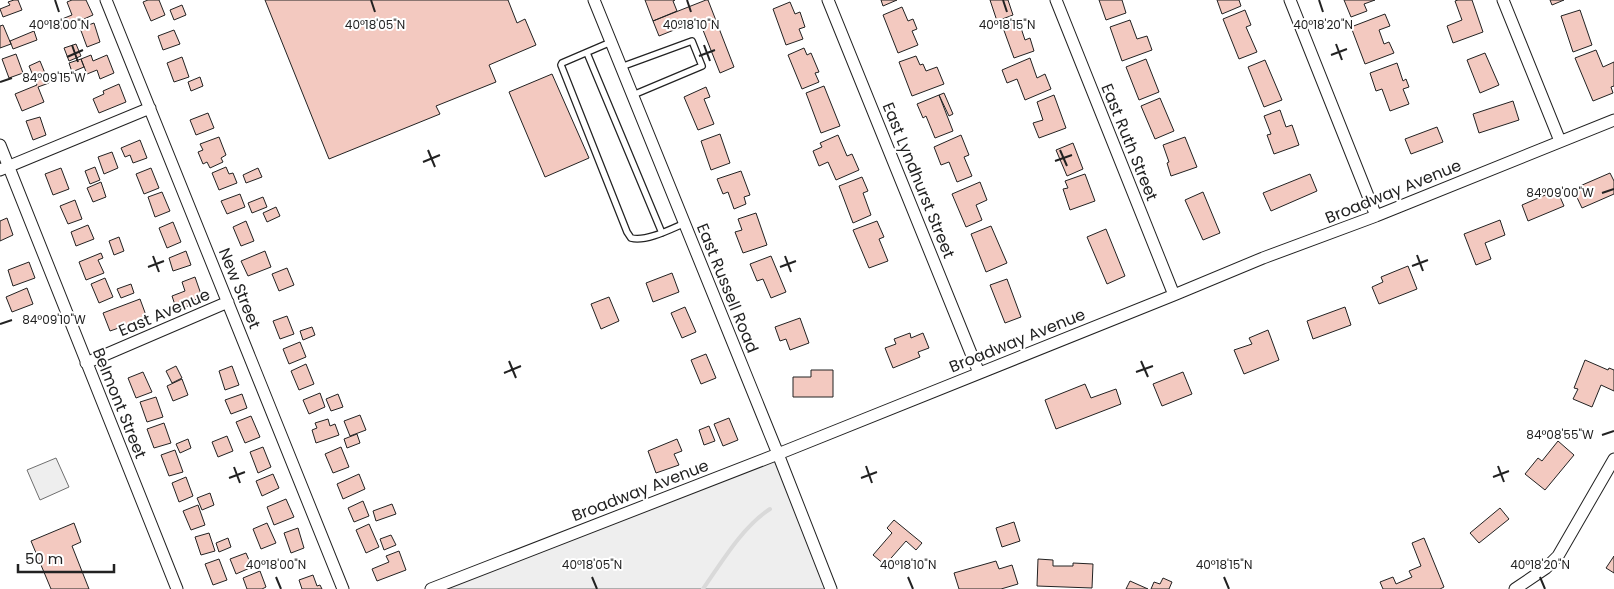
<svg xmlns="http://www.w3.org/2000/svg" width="1614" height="589" font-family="Poppins,sans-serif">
<rect width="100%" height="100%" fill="#fff"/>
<path fill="#eee" stroke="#6f6f6f" d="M778,454L831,589H431Z
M56,458L69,487L40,500L27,470Z"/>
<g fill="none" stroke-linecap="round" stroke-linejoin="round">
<path stroke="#d9d9d9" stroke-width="4" d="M703,589C721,563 743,526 770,509"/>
</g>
<path fill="#f3c9c0" stroke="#222" d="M14,0H18L22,10L3,17L0,9L10,5L8,2Z
M72,0H86L93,15L61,29L57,21L72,15L67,2Z
M148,0H159L165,15L151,21L143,2Z
M265,0H508L517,23L525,19L536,45L489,65L496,82L436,106L440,114L329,159Z
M645,0H675L673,1L677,11L653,21Z
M706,0H708L734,67L720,73L699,20L659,36L653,21Z
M881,0H897L883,6Z
M990,0H1008L1013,15L997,21Z
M1099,0H1122L1126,13L1106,20Z
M1217,0H1239L1241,6L1222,14Z
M1344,0H1375L1364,4L1367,11L1351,17Z
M1458,0H1472L1483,32L1453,43L1447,26L1462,20L1455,1Z
M1550,0H1564L1552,5Z
M790,2L795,14L800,12L805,27L799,29L803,39L786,45L773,9Z
M182,5L186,15L174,20L170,10Z
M902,7L908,21L913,19L917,29L912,31L918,45L898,53L883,15Z
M1245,10L1251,25L1246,27L1257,52L1239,59L1223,19Z
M1580,10L1592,45L1573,52L1561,16Z
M1385,14L1390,26L1379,30L1384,44L1389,42L1394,53L1365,64L1351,27Z
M1018,19L1025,40L1030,38L1034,51L1014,58L1002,25Z
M1130,20L1137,39L1147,36L1152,50L1122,61L1110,27Z
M94,23L100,42L87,47L80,28Z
M3,25L11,44L0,48V26Z
M174,30L180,44L163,50L158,36Z
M34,31L37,40L13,49L10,41Z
M76,44L81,56L69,61L64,48Z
M804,48L807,55L811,53L819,72L815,73L819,82L802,89L788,55Z
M1596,50L1603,67L1614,62V86L1611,87L1613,93L1593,101L1575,58Z
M1485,53L1499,85L1480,93L1467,60Z
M16,54L23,73L9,78L2,59Z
M91,55L93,61L107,55L114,73L100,79L97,70L87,74L81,59Z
M916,56L920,65L923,64L926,71L937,67L944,84L912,96L899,62Z
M182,57L189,77L174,82L167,63Z
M1030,58L1037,78L1045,74L1051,89L1025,100L1017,79L1007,83L1002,70Z
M81,59L84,67L72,72L69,63Z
M1146,59L1159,92L1139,100L1126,67Z
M1265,60L1282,100L1264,107L1248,67Z
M40,61L49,83L38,87L44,102L22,111L15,94L37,85L29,66Z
M1397,63L1403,81L1406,79L1409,87L1403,89L1409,104L1390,111L1382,89L1376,91L1370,73Z
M552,74L589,158L545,177L509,92Z
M200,77L203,86L191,91L188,82Z
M119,84L126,102L99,113L93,99L104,94L103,91Z
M824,86L840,126L821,133L806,93Z
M706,87L710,97L704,99L714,124L698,130L684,97Z
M944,93L953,114L949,116L939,95Z
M939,95L953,131L935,138L926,116L923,118L917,104Z
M1054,95L1066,128L1039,138L1033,123L1043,120L1037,102Z
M1160,98L1174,131L1155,139L1141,106Z
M1513,101L1519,120L1479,133L1473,114Z
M1280,110L1286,127L1292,125L1299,145L1274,154L1267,135L1271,134L1264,116Z
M208,113L214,128L196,135L190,120Z
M40,117L46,135L33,140L26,121Z
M1437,127L1443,142L1411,154L1405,139Z
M720,134L730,163L711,170L701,141Z
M838,135L847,156L852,154L859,170L836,180L828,162L819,166L813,151L822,147L820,143Z
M961,135L969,155L964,157L972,176L957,182L949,162L941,165L934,147Z
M219,137L226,155L221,158L223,162L210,168L207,162L203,164L198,152L203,150L200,144Z
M1185,137L1197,167L1171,176L1167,163L1169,162L1163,145Z
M140,140L147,158L133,163L130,155L125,157L121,148Z
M1073,143L1083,169L1067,176L1056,150Z
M112,152L118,168L104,174L98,157Z
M95,167L100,180L90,184L85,171Z
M226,167L229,174L233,173L237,183L219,190L212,173Z
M61,168L69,189L53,195L45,174Z
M151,168L159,188L144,194L136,174Z
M258,168L262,177L246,183L243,175Z
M741,171L750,195L744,197L746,204L734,209L728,192L723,194L717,179Z
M1610,173L1614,181V194L1582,208L1573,189Z
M1085,174L1095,201L1070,210L1063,189L1068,188L1065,181Z
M1310,174L1317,191L1271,211L1263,193Z
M862,177L868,191L863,193L871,215L853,223L839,186Z
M101,182L106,197L93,202L87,188Z
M980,182L987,200L976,205L982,220L966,227L952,194Z
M1557,190L1564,206L1528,221L1522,205Z
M162,192L170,211L155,217L148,197Z
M1203,192L1220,233L1203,240L1185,200Z
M240,194L245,207L227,214L221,201Z
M263,197L267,207L252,213L248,203Z
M75,200L82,219L68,224L60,206Z
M276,207L280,216L267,222L263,213Z
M756,213L767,245L743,253L735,232L742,230L738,219Z
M7,218L13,235L0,241V221Z
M1500,220L1505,235L1485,243L1491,259L1476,265L1464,234Z
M246,221L254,241L241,246L233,227Z
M877,221L884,237L879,239L888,261L869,268L853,230Z
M173,222L181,242L167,248L159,228Z
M88,225L94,239L76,246L71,232Z
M991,226L1007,263L986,272L971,234Z
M1106,229L1125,276L1107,284L1087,237Z
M119,237L124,251L114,255L109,241Z
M186,251L191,265L173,271L169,258Z
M265,251L271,267L248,276L241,261Z
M101,253L103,258L98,260L104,273L86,280L79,262Z
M771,256L786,292L771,298L763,279L757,281L750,264Z
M29,262L35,278L13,286L8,270Z
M1408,266L1417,289L1379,304L1372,287L1383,282L1381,277Z
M287,268L294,285L279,291L272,274Z
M672,273L679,292L653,302L646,283Z
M195,277L202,297L187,303L188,306L177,311L172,296L185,291L182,282Z
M105,278L113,297L99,303L91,284Z
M1007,279L1021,317L1005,323L990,285Z
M131,284L134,293L121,298L117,289Z
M27,288L33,304L12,312L6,297Z
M609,297L619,321L601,329L591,304Z
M140,299L147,318L110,331L103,313Z
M685,307L696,332L682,338L671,313Z
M1345,307L1351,325L1313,339L1307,321Z
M287,316L294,334L280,339L273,321Z
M800,318L809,343L790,350L786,339L780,341L775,327Z
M312,327L315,335L303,340L300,331Z
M1268,330L1279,360L1244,374L1234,350L1252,344L1249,338Z
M910,333L911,338L923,333L929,348L918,352L920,357L893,368L885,348L896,344L894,339Z
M300,342L306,357L289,364L283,349Z
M706,354L716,378L701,384L691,360Z
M1585,360L1608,370L1609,368L1614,370V391L1601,385L1592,407L1573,399L1578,389L1574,388Z
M306,364L314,384L299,390L291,371Z
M176,366L182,378L172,383L166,371Z
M232,366L239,385L225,390L219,371Z
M811,370H833V397H793V377H811Z
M143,372L152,392L136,398L128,378Z
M1183,372L1192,394L1162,406L1153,384Z
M182,379L188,395L173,401L167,386Z
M1085,384L1091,398L1116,389L1121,404L1056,429L1045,400Z
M320,393L325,407L309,414L303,400Z
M242,394L247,408L231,414L225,400Z
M338,394L343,407L331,411L326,399Z
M156,397L163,417L147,422L140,402Z
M360,415L366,430L350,436L344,421Z
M251,416L260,437L245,443L236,422Z
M729,418L738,440L723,446L714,424Z
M328,419L330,426L335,424L339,435L316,443L312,430L317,428L315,423Z
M164,423L171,443L154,448L147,429Z
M709,426L715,441L704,445L699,430Z
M357,434L360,443L347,448L344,439Z
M227,436L233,451L218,457L212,442Z
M188,439L191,448L180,453L176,444Z
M677,439L682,451L674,454L679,465L656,473L648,451Z
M1558,441L1574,455L1545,490L1525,474L1538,458L1542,461Z
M263,447L271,467L258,473L250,452Z
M341,447L349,467L333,473L325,454Z
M175,450L183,472L169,476L161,455Z
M273,474L279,488L262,496L256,481Z
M359,474L365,489L343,499L337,484Z
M186,477L193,496L179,502L172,483Z
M210,493L214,505L202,510L197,498Z
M286,499L294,517L274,525L267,507Z
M363,501L369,516L354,522L348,508Z
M392,504L396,514L376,521L373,511Z
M198,505L205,525L191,530L183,511Z
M1500,508L1509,519L1479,543L1470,533Z
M894,520L922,543L916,550L906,541L885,565L873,555L892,533L887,528Z
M1014,522L1020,541L1002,547L996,528Z
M74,523L81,542L72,546L89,589H51L31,541Z
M267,523L276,543L261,549L253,529Z
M369,524L379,547L366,553L356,530Z
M298,528L304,548L291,553L284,533Z
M209,533L215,551L201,555L195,537Z
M391,535L396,545L384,550L380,539Z
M228,538L231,547L219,552L216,543Z
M1424,538L1444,587L1440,589H1383L1380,582L1393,577L1396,584L1412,577L1409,571L1421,566L1412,543Z
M399,551L406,570L377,581L372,569L389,562L386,556Z
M246,553L252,567L236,574L230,559Z
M1614,556V573L1606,568Z
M219,559L227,580L213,585L205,564Z
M1038,559L1053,560V566H1073V563L1093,564L1092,588L1037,586Z
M996,561L999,569L1012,565L1018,584L1001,589H959L954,573Z
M260,571L266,587L262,589H247L243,578Z
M313,575L317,586L320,585L322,589H302L299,580Z
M1163,578L1172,582L1169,589H1151L1154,582L1160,584Z
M1130,581L1148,589H1126Z"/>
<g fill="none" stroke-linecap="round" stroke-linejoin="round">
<defs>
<path id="lane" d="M611,42L562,63L561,65L627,232L631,238C646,242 671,229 685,223
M587,53L662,233
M621,67L692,41L702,66L633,95"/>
<path id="street" d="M106,0L343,589
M594,0L778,454L831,589
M828,0L979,373
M1056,0L1174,295
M1290,0L1376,216
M1503,0L1560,141
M0,145L177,589
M0,170L150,108
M86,363L228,302
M431,589L778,454L1174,295L1263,258L1376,216L1614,120
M1515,589L1546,568L1558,556L1614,459"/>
</defs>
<use href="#lane" stroke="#222" stroke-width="8"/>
<use href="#street" stroke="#222" stroke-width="13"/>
<use href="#lane" stroke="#fff" stroke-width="5.5"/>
<use href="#street" stroke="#fff" stroke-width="11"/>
</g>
<path fill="none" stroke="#222" stroke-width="2" d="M55,0L59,12M371,0L375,12M687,0L691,12M1003,0L1007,12M1319,0L1323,12M1336,44L1342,60M72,45L78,62M704,45L710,61M1331,55L1347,49M699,56L715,50M67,57L83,50M0,82L12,78M428,150L435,167M1060,150L1067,166M1055,161L1072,155M423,162L440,155M1602,193L1614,189M1417,255L1423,271M153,256L159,272M785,256L791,272M1412,266L1428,260M148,267L164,261M780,267L796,261M0,324L12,320M509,361L516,378M1141,361L1148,377M1136,372L1153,366M504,373L521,366M1602,435L1614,431M866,466L872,483M1498,466L1504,482M234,467L240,483M1493,477L1509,471M229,478L245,472M861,478L877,472M276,577L281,589M592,577L597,589M908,577L913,589M1224,577L1229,589M1540,577L1545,589"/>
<g text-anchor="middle" stroke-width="4" stroke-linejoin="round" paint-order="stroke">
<g font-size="16" fill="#222" stroke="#fff">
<text transform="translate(1130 142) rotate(68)" y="6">East Ruth Street</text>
<text transform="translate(919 180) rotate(68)" y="6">East Lyndhurst Street</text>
<text transform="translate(1393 191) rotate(-22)" y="6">Broadway Avenue</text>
<text transform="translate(240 288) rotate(68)" y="6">New Street</text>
<text transform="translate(728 288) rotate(68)" y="6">East Russell Road</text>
<text transform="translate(164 312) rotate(-23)" y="6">East Avenue</text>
<text transform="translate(1017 340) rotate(-22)" y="6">Broadway Avenue</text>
<text transform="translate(120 403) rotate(68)" y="6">Belmont Street</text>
<text transform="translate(640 490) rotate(-21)" y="6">Broadway Avenue</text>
</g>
</g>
<g font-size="12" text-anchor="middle" fill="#222" stroke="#fff" stroke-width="4" stroke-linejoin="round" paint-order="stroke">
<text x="59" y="29">40°18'00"N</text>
<text x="691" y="29">40°18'10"N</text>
<text x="1007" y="29">40°18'15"N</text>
<text x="1323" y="29">40°18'20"N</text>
<text x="375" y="29">40°18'05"N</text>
<text x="54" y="82">84°09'15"W</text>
<text x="1560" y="197">84°09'00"W</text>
<text x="54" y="324">84°09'10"W</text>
<text x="1560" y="439">84°08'55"W</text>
<text x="276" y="569">40°18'00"N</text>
<text x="592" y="569">40°18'05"N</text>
<text x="908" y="569">40°18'10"N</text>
<text x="1224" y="569">40°18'15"N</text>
<text x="1540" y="569">40°18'20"N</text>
</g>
<path d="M18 564v8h96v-8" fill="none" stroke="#222222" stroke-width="2.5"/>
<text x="25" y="564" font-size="15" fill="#222222" stroke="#ffffff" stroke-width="4" paint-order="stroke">50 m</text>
</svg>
